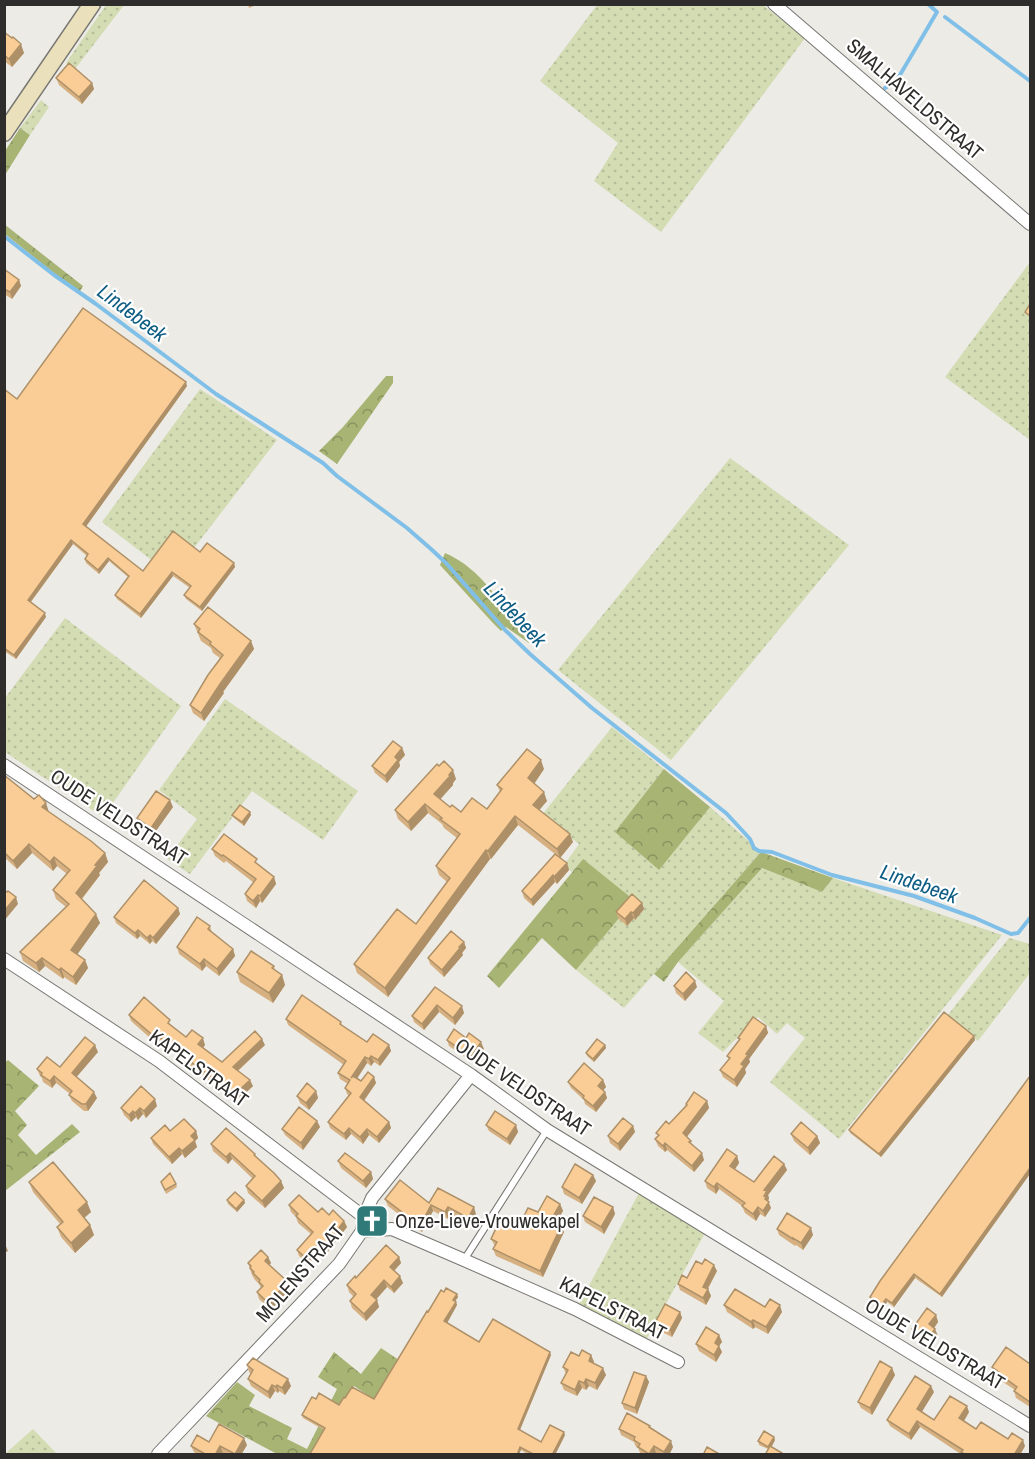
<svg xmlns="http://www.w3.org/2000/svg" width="1035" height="1459" font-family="'Archivo Narrow',sans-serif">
<defs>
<pattern id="grass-dots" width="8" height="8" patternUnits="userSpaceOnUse" patternTransform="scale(1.5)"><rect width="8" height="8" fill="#d3dcb3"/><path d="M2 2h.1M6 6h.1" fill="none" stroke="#b5bd9a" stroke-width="1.8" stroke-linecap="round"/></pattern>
<pattern id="forest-crowns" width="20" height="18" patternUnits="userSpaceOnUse" patternTransform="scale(1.5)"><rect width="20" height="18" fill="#a7b474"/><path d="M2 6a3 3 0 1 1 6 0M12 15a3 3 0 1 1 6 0" fill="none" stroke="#88935f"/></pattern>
</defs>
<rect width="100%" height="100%" fill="#edebe6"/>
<path fill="url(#grass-dots)" d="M106,5H124L75,69L66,63Z
M597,5H763L805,38L661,232L594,181L618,143L540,81Z
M41,100L49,107L30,135L20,128Z
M1030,262V440L945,377Z
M200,389L277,440L194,548L154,562L102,522Z
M730,458L849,545L671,760L558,670Z
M65,618L181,706L103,817L5,752V698Z
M225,699L358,791L323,840L252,791L190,874L167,859L197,819L159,790Z
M612,727L664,769L616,832L658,869L710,807L761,852L624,1008L576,970L633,900L583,860L572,872L564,865L579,844L542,815Z
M762,868L822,892L833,878L1002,935L839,1139L770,1082L805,1038L787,1023L777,1034L758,1017L723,1052L698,1033L724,1001L678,962Z
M1009,938L1030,944V973L978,1041L947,1016Z
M639,1193L705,1233L646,1340L579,1304Z
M33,1429L57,1454H5Z"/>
<path fill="url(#forest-crowns)" d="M20,128L30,135L5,175V151Z
M4,224L83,286L79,293L5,234Z
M386,376H393V383L337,464L319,451L343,427Z
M445,553C486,571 504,610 529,643L506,627L501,631L492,622L440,565Z
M664,769L710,807L659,870L615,832Z
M761,852L833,878L822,892L762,868L678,962L664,982L654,974Z
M583,859L634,900L576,970L542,938L499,988L487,976Z
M8,1060L39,1086L15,1111L27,1125L18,1135L36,1155L72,1124L80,1132L5,1191L4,1063Z
M381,1348L399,1360L375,1400L354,1386L313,1454H277L206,1416L237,1382L255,1395L249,1406L292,1428L287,1439L307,1449L337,1389L318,1377L334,1352L361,1374Z"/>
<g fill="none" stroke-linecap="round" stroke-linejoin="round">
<path stroke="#80c0e8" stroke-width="4" d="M945,17L1030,81
M885,88L897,80L937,12L928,4
M4,236L54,275L96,304L216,394L323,463L337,476L407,528L431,549L446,563L505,630L530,654L592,708L726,813L740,828L750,839L754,848L759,851L772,852L832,875L914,896L975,918L1011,934L1018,933L1030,918"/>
<defs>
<path id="service" d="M464,1260L547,1130"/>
<path id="minor" d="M774,4L1030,224
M4,765L471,1075L547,1130L1030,1426
M4,959L159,1061L364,1217
M362,1231L392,1229L464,1260L575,1309L678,1362
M158,1454L339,1264L362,1231L364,1217L372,1198L471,1075"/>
<path id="secondary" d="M4,133L92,4"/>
</defs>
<use href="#service" stroke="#787672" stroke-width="8"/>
<use href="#minor" stroke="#787672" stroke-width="14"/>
<use href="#secondary" stroke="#787672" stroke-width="19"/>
<use href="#service" stroke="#fff" stroke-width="6"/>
<use href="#minor" stroke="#fff" stroke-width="12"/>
<use href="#secondary" stroke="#eae0bc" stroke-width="16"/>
</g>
<path fill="#d6b080" d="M248,4H258L249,8Z
M4,32L24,53L12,67L4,61Z
M56,78L92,83L94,89L82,104L59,85Z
M4,269L19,280L21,286L12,299L4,294Z
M187,386L86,526L143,571L200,552L234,563L235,567L202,611L186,599L184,595L190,588L173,576L141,618L117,599L115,595L128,577L109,561L99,574L86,563L85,559L87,556L73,544L31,602L46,617L16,659L4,651V389L17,399Z
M194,624L251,641L254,649L223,692L224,693L204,721L193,713L190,705L220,658L213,653L211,648L201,641Z
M402,748L405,755L399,762L400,766L387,783L375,773L372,766Z
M544,769L534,784L547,801L539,810L573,842L560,858L567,863L569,870L557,884L555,882L533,906L524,898L522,891L555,854L518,825L491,859H490L388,997L357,973L354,964L416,924L447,882L439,875L436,866L457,838L444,828L442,824L428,813L411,831L398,819L395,810L456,779L453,783V785L440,799L450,807L461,812L487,809L500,792L497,785Z
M4,775L49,812L105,853L108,862L99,873L100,875L82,899L100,923L77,954L85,960L88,968L76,985L64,977L63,979L45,966L39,972L23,961L20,952L66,907L56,899L53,890L67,874L57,866L53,871L32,853L17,869L4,857Z
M173,807L153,835L139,825L137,818Z
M250,812L251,815L244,826L234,818L232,815Z
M212,849L259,866L274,877L276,884L262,903L260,901L256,908L247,901L245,894L254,883L226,861L224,863L215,856Z
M642,903L644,909L635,920L634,918L627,926L618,918L616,912Z
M178,908L180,914L156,944L152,941L150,944L140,936L137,939L116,923L114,917Z
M210,926L212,933L233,949L235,956L219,976L206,966L202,971L179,954L177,947Z
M464,942L466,948L462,953L463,955L444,977L430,964L428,958Z
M274,966L275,970L282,975L285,985L273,1003L240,982L237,972Z
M674,986L697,987L685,1001L676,993Z
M435,987L464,1013L455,1025L439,1012L424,1030L414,1022L412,1016Z
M129,1015L172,1027L186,1037L205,1045L203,1048L222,1062L265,1045L238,1071L253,1086L237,1101L179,1058L178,1055L160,1042L158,1045L131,1021Z
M286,1019L341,1022L342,1026L367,1042L389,1045L391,1051L380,1066L374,1062L371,1066L367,1063L357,1078L361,1081L374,1077L376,1083L364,1101L389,1122L391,1128L379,1143L369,1135L363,1144L351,1134L346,1140L330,1128L328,1122L349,1096L347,1094L345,1088L348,1084L340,1079L338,1073L344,1065L288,1025Z
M766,1026L768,1033L749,1059L750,1062L745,1069L746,1073L737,1087L723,1077L720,1070L729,1060L727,1056L739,1040L738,1038Z
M974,1036L975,1040L881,1157L850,1133L849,1130Z
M466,1038L484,1049L474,1063L449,1046L447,1040Z
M605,1045L606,1048L594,1062L587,1056L586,1053Z
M98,1052L76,1077L97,1098L88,1111H84L72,1101L69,1095L70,1094L56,1083L52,1088L43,1082L42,1078L40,1076L37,1069L60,1067Z
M1030,1076L942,1297L915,1278L894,1307L887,1302L883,1309L872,1301L870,1297Z
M603,1080L606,1087L603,1090L605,1092L607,1098L596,1112L585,1104L584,1100L571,1088L568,1082Z
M316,1091L318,1098L309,1110L300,1103L297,1096Z
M707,1101L709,1108L687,1137L704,1160L694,1172L667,1150L665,1152L658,1146L655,1139L658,1136L656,1133L669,1124L686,1105V1104Z
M157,1106L146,1118L143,1114L138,1120L136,1117L131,1122L124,1115L121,1108Z
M317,1121L320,1127L303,1150L285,1135L282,1129Z
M486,1125H516L518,1132L510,1145L489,1131Z
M633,1126L635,1132L620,1151L610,1143L608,1136Z
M170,1131H196L198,1138L195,1141L197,1147L185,1158L182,1154L172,1164L153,1144L151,1138Z
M791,1134L817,1136L820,1143L810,1155L794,1141Z
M211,1144L255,1154L256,1157L281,1181L284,1188L265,1208L248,1193L246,1186L253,1179L232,1159L228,1164L213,1151Z
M737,1156L739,1163L735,1169L754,1182L784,1164L787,1170L768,1195L769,1198L768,1201L771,1208L765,1217L760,1214L756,1221L745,1213L742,1206L719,1189L716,1194L707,1188L705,1181Z
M338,1161L371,1172L373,1179L366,1188L341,1168Z
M593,1175L596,1181L582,1204L564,1194L562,1187Z
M29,1182L91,1212L84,1217L90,1225L94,1235L75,1253L61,1237L57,1227L60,1224L33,1192Z
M161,1182L176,1184L177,1187L166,1194Z
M385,1199L429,1203L476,1214L470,1224L450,1214L448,1219L433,1211L422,1232L407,1224L405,1219L388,1206Z
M227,1200H244L245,1203L237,1212L228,1204Z
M560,1204L563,1211L556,1223L564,1232L543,1277L496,1256L493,1249L495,1246L491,1239L519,1226L538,1212Z
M289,1205L329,1215L344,1221L347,1227L326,1254L321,1250L308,1264L299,1256L297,1250L311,1234L298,1223L296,1217L291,1212Z
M613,1207L615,1214L604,1234L585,1222L583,1216Z
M777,1229L813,1235L803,1250L796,1245L795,1246L779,1235Z
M268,1257L271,1263L269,1265L290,1289L271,1310L259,1299L257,1292L261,1288L259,1284L255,1280L252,1275L248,1263Z
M399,1257L401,1263L394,1271L403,1283L394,1293L387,1287L376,1299L379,1307L366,1321L352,1308L350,1301L354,1297L349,1292L347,1285L356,1278Z
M717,1271L708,1289L711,1296L706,1305L680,1290L678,1284L687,1278Z
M444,1292L457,1294L458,1297L455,1301L457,1305L447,1323L479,1342L551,1355L520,1430L541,1442L565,1435L555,1455H529L521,1450L324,1430L303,1418L302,1415L316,1399L339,1405L345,1398L374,1399L428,1312Z
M724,1305L765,1307L782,1312L768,1334L755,1327L753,1329L727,1312Z
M680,1312L682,1318L672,1337L658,1330L655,1323Z
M936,1315L938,1322L934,1328L938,1336L929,1347L914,1336L912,1329Z
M719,1335L722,1342L719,1346L722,1352L716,1362L699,1351L696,1344Z
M591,1355L594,1362L593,1363L606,1375L597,1390L589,1386L586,1390L582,1388L577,1396L564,1390L561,1383L566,1374L563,1367L579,1356Z
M1030,1364V1407L1016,1398L1014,1391L1015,1390L1000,1380L999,1376L994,1373L992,1367Z
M247,1365L291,1386L285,1395L279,1391L278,1393L275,1391L270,1399L251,1386L248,1379L251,1374L249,1372Z
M892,1368L895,1375L872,1415L861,1408L858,1402Z
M646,1376L649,1382L637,1414L624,1409L622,1403Z
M934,1392L922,1411L934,1420L969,1412L964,1421L976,1429L1008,1439L1025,1446L1020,1455H962L920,1427L911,1440L890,1426L887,1420Z
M651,1428L673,1447L669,1455H659L656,1453L655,1455H641L638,1448L636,1447L634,1442L621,1435L619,1429Z
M774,1437L775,1440L771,1447L783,1455H765L768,1449L759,1445L758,1441Z
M209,1442L247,1445L241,1455H226L223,1453L221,1455H198L194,1452L191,1446Z"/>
<path fill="#ae9068" d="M21,44L24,53L12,67L9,59Z
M92,83L94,89L82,104L79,97Z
M19,280L21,286L12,299L10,292Z
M186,382L187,386L85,528L83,524Z
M71,540L73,544L29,604L28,600Z
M108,558L109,561L99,574L98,570Z
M234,563L235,567L202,611L200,607Z
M172,572L173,576L141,618L140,614Z
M45,613L46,617L16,659L14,655Z
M251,641L254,649L223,692L224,693L204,721L201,713L220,684Z
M402,748L405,755L399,762L400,766L387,783L385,776L395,757Z
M541,760L544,769L532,787L528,778Z
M453,770L456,779L453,783V785L437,803L434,794Z
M544,792L547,801L536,814L533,805Z
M170,800L173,807L153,835L151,828Z
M46,803L49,812L42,807Z
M425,804L428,813L411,831L408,822Z
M250,812L251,815L244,826L242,822Z
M515,816L518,825L491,859L488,851Z
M570,834L573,842L560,858L557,849Z
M29,844L32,853L17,869L13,861Z
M486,850L490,859L388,997L385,988Z
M105,853L108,862L99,873L100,875L79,902L76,893L95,865Z
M54,857L57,866L53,871L50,862Z
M567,863L569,870L557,884L554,877Z
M553,875L555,882L533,906L531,900Z
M274,877L276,884L262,903L260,896Z
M258,895L260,901L256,908L253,901Z
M16,897L18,904L4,921V911Z
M642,903L644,909L635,920L633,913Z
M178,908L180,914L156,944L153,938Z
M631,912L634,918L627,926L625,919Z
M96,914L100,923L74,959L71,950Z
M138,930L140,936L137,939L135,933Z
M150,935L152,941L150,944L147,938Z
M464,942L466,948L462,953L463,955L444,977L442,970Z
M233,949L235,956L219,976L217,969Z
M42,958L45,966L39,972L36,963Z
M204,959L206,966L202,971L200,964Z
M85,960L88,968L76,985L73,977Z
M61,968L64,977L63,979L59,970Z
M282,975L285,985L273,1003L269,993Z
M695,981L697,987L685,1001L683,994Z
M437,1005L439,1012L424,1030L422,1024Z
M462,1006L464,1013L455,1025L453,1018Z
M766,1026L768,1033L749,1059L750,1062L745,1069L746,1073L737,1087L734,1080L746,1054Z
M158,1036L160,1042L158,1045L156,1038Z
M974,1036L975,1040L881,1157L879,1154Z
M203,1038L205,1045L200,1051L198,1044Z
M262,1039L265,1045L235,1073L233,1067Z
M481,1042L484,1049L474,1063L471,1057Z
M95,1045L98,1052L74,1080L72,1073Z
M389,1045L391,1051L380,1066L378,1060Z
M605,1045L606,1048L594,1062L593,1059Z
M371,1056L374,1062L371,1066L369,1059Z
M365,1057L367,1063L353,1085L351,1078Z
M54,1076L56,1083L52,1088L50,1081Z
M374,1077L376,1083L362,1103L360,1097Z
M250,1080L253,1086L237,1101L235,1094Z
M603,1080L606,1087L601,1093L598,1086Z
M316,1091L318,1098L309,1110L306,1103Z
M94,1092L97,1098L88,1111L86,1104Z
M605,1092L607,1098L596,1112L593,1106Z
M155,1099L157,1106L146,1118L144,1111Z
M707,1101L709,1108L685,1139L683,1133Z
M140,1108L143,1114L138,1120L135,1113Z
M133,1111L136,1117L131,1122L129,1115Z
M317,1121L320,1127L303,1150L301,1143Z
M389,1122L391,1128L379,1143L377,1137Z
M516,1125L518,1132L510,1145L507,1139Z
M633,1126L635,1132L620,1151L618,1144Z
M349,1128L351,1134L346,1140L344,1134Z
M367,1129L369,1135L363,1144L360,1137Z
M196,1131L198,1138L195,1141L197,1147L185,1158L182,1151L191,1136Z
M817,1136L820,1143L810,1155L808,1148Z
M665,1143L667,1150L665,1152L663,1146Z
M179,1148L182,1154L172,1164L169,1157Z
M230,1153L232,1159L228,1164L226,1157Z
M702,1153L704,1160L694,1172L692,1166Z
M737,1156L739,1163L733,1172L730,1166Z
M784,1164L787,1170L768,1195L769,1198L768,1201L771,1208L765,1217L763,1211L764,1190Z
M1030,1168V1174L942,1297L940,1294Z
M371,1172L373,1179L366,1188L363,1181Z
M593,1175L596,1181L582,1204L579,1198Z
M281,1181L284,1188L265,1208L262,1201Z
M717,1183L719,1189L716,1194L714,1187Z
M244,1200L245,1203L237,1212L236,1209Z
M87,1202L91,1212L82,1220L78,1210Z
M560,1204L563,1211L553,1227L551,1220Z
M431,1205L433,1211L422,1232L420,1226Z
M448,1207L450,1214L448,1219L445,1212Z
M474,1207L476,1214L470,1224L468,1218Z
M613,1207L615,1214L604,1234L601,1227Z
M758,1207L760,1214L756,1221L753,1214Z
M344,1221L347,1227L326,1254L324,1248Z
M90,1225L94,1235L75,1253L71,1243Z
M561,1226L564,1232L543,1277L540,1271Z
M811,1228L813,1235L803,1250L801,1243Z
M4,1244H5L8,1251L4,1253Z
M319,1244L321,1250L308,1264L306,1258Z
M268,1257L271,1263L267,1268L265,1261Z
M399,1257L401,1263L392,1273L390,1267Z
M714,1265L717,1271L705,1293L703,1287Z
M914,1274L915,1278L894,1307L892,1303Z
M400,1276L403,1283L394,1293L391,1287Z
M384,1280L387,1287L374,1302L371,1295Z
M288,1282L290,1289L271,1310L268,1303Z
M708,1289L711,1296L706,1305L703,1298Z
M457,1294L458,1297L454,1303L453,1300Z
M886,1299L887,1302L883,1309L881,1305Z
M377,1300L379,1307L366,1321L364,1314Z
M456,1302L457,1305L446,1325L444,1321Z
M780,1305L782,1312L768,1334L766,1327Z
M680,1312L682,1318L672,1337L670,1330Z
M936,1315L938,1322L932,1331L929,1324Z
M753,1320L755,1327L753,1329L751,1322Z
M935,1329L938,1336L929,1347L927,1340Z
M719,1335L722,1342L719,1346L722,1352L716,1362L714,1355L715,1343Z
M550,1352L551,1355L519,1432L518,1429Z
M591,1355L594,1362L591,1367L589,1361Z
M603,1368L606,1375L597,1390L595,1383Z
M892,1368L895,1375L872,1415L870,1408Z
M646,1376L649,1382L637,1414L635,1408Z
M288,1379L291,1386L285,1395L282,1388Z
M586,1379L589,1386L586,1390L584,1383Z
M579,1381L582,1388L577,1396L575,1390Z
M272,1385L275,1391L270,1399L268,1392Z
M277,1385L279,1391L278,1393L276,1387Z
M931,1386L934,1392L920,1415L917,1409Z
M967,1406L969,1412L962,1424L959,1418Z
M917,1421L920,1427L911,1440L909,1434Z
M564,1432L565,1435L555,1455H552Z
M774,1437L775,1440L770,1450L768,1447Z
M244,1438L247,1445L241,1455L235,1454Z
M1023,1440L1025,1446L1020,1455H1014Z
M671,1441L673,1447L669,1455H665L664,1452Z
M220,1446L223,1453L221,1455H215Z
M654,1446L656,1453L655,1455H650Z
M520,1447L521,1450L519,1455H517Z"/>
<path fill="#f9cd95" stroke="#ae9068" stroke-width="1.5" d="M4,32L12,38L13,37L21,44L9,59L4,55Z
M69,63L92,83L79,97L56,78Z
M4,269L19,280L10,292L4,289Z
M1030,304V316L1025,312Z
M83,308L186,382L83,524L143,571L173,531L200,552L207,543L234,563L200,607L184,595L191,586L172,572L140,614L115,595L129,576L108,558L98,570L85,559L88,554L71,540L28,600L45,613L14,655L4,648V389L17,399Z
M208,607L251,641L220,684L201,713L190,705L208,675L223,655L210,644L211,642L198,632L200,629L194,624Z
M393,741L402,748L395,757L398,760L385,776L372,766Z
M527,749L541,760L528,778L544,792L533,805L570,834L557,849L515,816L488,851L486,850L385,988L354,964L397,909L416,924L450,878L436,866L460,834L440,819L442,818L425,804L408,822L395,810L437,764L439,766L444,761L453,770L449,775L450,776L434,794L450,807L452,805L461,812L472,798L487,809L502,789L497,785Z
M4,775L34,799L39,795L46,803L42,807L91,841L105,853L95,865L97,866L76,893L96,914L71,950L85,960L73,977L61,968L59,970L42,958L36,963L20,952L69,904L53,890L70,870L54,857L50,862L29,844L13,861L4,852Z
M156,791L170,800L151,828L137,818Z
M240,805L250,812L242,822L232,815Z
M224,834L257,859L255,862L274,877L260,896L258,895L253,901L245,894L256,879L223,855L222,856L212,849Z
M555,854L567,863L554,877L553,875L531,900L522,891Z
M144,880L178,908L153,938L150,935L147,938L138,930L135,933L114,917Z
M4,891L7,892L8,891L16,897L4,911Z
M632,894L642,903L633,913L631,912L625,919L616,912Z
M197,917L210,926L208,929L233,949L217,969L204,959L200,964L177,947Z
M451,931L464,942L459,947L460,948L442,970L428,958Z
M251,951L274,966L272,968L282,975L269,993L237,972Z
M686,972L695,981L683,994L674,986Z
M435,987L462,1006L453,1018L437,1005L422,1024L412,1016Z
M302,995L341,1022L340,1024L367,1042L373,1034L389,1045L378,1060L371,1056L369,1059L365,1057L351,1078L353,1076L361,1081L368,1072L374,1077L360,1097L389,1122L377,1137L367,1129L360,1137L349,1128L344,1134L328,1122L351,1093L345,1088L350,1080L338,1073L346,1061L286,1019Z
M144,997L170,1020L168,1023L186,1037L192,1030L203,1038L198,1044L222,1062L255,1031L262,1039L233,1067L250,1080L235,1094L176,1051L177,1050L158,1036L156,1038L129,1015Z
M944,1012L974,1036L879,1154L849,1130Z
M753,1017L766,1026L746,1054L748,1055L741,1064L744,1066L734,1080L720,1070L730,1058L727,1056L740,1039L738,1038Z
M454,1029L466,1038L469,1033L481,1042L471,1057L447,1040Z
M85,1037L95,1045L72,1073L94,1092L86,1104H82L69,1095L72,1091L54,1076L50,1081L41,1075L42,1073L37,1069L47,1057L60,1067Z
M597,1039L605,1045L593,1059L586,1053Z
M584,1063L603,1080L598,1086L605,1092L593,1106L583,1098L584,1096L568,1082Z
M1030,1076V1168L940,1294L914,1274L892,1303L886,1299L881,1305L870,1297L880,1281Z
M307,1083L316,1091L306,1103L297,1096Z
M141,1086L155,1099L144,1111L140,1108L135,1113L133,1111L129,1115L121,1108Z
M694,1092L707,1101L683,1133L691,1141L689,1142L702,1153L692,1166L665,1143L663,1146L655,1139L659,1135L656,1133L666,1121L669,1124L687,1105L686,1104Z
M299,1107L317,1121L301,1143L282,1129Z
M495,1111L516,1125L507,1139L486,1125Z
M623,1118L633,1126L618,1144L608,1136Z
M184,1119L196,1131L191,1136L195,1140L182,1151L179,1148L169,1157L151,1138L165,1125L170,1131Z
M801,1122L817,1136L808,1148L791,1134Z
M226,1128L255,1154L254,1155L274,1173L281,1181L262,1201L246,1186L255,1176L230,1153L226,1157L211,1144Z
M727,1149L737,1156L730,1166L754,1182L774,1156L784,1164L764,1190L767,1191L764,1196L766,1197L765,1199L769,1202L763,1211L758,1207L753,1214L742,1206L745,1203L717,1183L714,1187L705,1181Z
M345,1153L371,1172L363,1181L338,1161Z
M53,1162L87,1202L78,1210L90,1225L71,1243L57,1227L63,1222L29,1182Z
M575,1164L593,1175L579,1198L562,1187Z
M170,1173L176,1184L165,1190L161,1182Z
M400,1180L429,1203L438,1188L474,1207L468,1218L448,1207L445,1212L431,1205L420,1226L404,1217L406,1215L385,1199Z
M235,1192L244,1200L236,1209L227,1200Z
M299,1195L318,1212L322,1208L329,1215L333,1210L344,1221L324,1248L319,1244L306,1258L297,1250L313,1232L296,1216L298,1214L289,1205Z
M547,1196L560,1204L551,1220L561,1226L540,1271L493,1249L497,1242L491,1239L501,1218L519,1226L528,1208L538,1212Z
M594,1197L613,1207L601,1227L583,1216Z
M787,1213L811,1228L801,1243L793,1238V1239L777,1229Z
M386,1245L399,1257L390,1267L400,1276L391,1287L384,1280L371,1295L377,1300L364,1314L350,1301L356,1294L347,1285L355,1276L356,1278Z
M261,1250L268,1257L265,1261L288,1282L268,1303L257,1292L263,1286L259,1282L260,1280L253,1273L254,1272L250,1268L251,1266L248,1263Z
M705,1259L714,1265L703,1287L708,1289L703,1298L678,1284L682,1275L687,1278L696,1261L702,1264Z
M446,1288L457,1294L453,1300L456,1302L444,1321L479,1342L493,1319L550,1352L518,1429L541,1442L550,1425L564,1432L552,1455H535L520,1447L517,1455L310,1454L325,1428L302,1415L312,1397L316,1399L319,1393L339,1405L344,1397L345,1398L352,1387L374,1399L427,1311L428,1312L441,1290L444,1292Z
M735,1289L765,1307L770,1299L780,1305L766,1327L753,1320L751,1322L724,1305Z
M665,1304L680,1312L670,1330L655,1323Z
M927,1308L936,1315L929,1324L935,1329L927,1340L912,1329Z
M706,1327L719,1335L715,1343L719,1346L714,1355L696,1344Z
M1006,1347L1030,1364V1402L1014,1391L1017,1387L998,1373L999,1372L992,1367Z
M582,1350L591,1355L589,1361L603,1368L595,1383L586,1379L584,1383L579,1381L575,1390L561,1383L568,1370L563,1367L571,1352L579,1356Z
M253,1358L288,1379L282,1388L277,1385L276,1387L272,1385L268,1392L248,1379L253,1370L247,1365Z
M880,1361L892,1368L870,1408L858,1402Z
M634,1372L646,1376L635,1408L622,1403Z
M915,1376L931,1386L917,1409L934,1420L950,1396L967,1406L959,1418L976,1429L981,1422L1008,1439L1012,1433L1023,1440L1014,1455H966L961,1452L963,1450L917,1421L909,1434L887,1420Z
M627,1413L650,1426L649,1427L671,1441L664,1452L654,1446L649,1454L638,1447L640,1444L634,1440L635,1437L619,1429Z
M219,1424L244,1438L235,1454L220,1446L215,1455H207L191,1446L197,1435L209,1442Z
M764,1431L774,1437L768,1447L758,1441Z
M770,1446L782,1453V1455H765Z
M707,1447L721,1455H703Z"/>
<defs>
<symbol id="church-square" viewBox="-11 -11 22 22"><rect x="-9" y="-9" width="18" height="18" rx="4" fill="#317a7a" stroke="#fff"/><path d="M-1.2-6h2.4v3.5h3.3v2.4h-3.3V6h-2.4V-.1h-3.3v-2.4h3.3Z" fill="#fff"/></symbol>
</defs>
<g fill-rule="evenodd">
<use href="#church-square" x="353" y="1202" width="38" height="38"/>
</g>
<g text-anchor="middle" stroke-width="4.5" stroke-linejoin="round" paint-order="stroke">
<g font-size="20" fill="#2e2d2b" stroke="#fff">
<text transform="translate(915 99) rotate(41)" y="7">SMALHAVELDSTRAAT</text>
<text transform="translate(119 817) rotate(33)" y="7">OUDE VELDSTRAAT</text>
<text transform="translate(199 1068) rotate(36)" y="7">KAPELSTRAAT</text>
<text transform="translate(523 1087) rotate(34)" y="7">OUDE VELDSTRAAT</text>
<text transform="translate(300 1273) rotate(-49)" y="7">MOLENSTRAAT</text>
<text transform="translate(613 1308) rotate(27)" y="7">KAPELSTRAAT</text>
<text transform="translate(935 1344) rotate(31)" y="7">OUDE VELDSTRAAT</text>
</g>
<g font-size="20" fill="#2e2d2b" stroke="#fff" text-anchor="start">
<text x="395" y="1228">Onze-Lieve-Vrouwekapel</text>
</g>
<g font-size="21" font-style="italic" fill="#0d5c83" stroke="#fff">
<text transform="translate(132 313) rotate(37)" y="7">Lindebeek</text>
<text transform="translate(515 614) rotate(47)" y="7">Lindebeek</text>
<text transform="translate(919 884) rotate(19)" y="7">Lindebeek</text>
</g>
</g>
<rect width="1035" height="1459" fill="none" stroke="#2e2d2b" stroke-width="12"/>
</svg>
